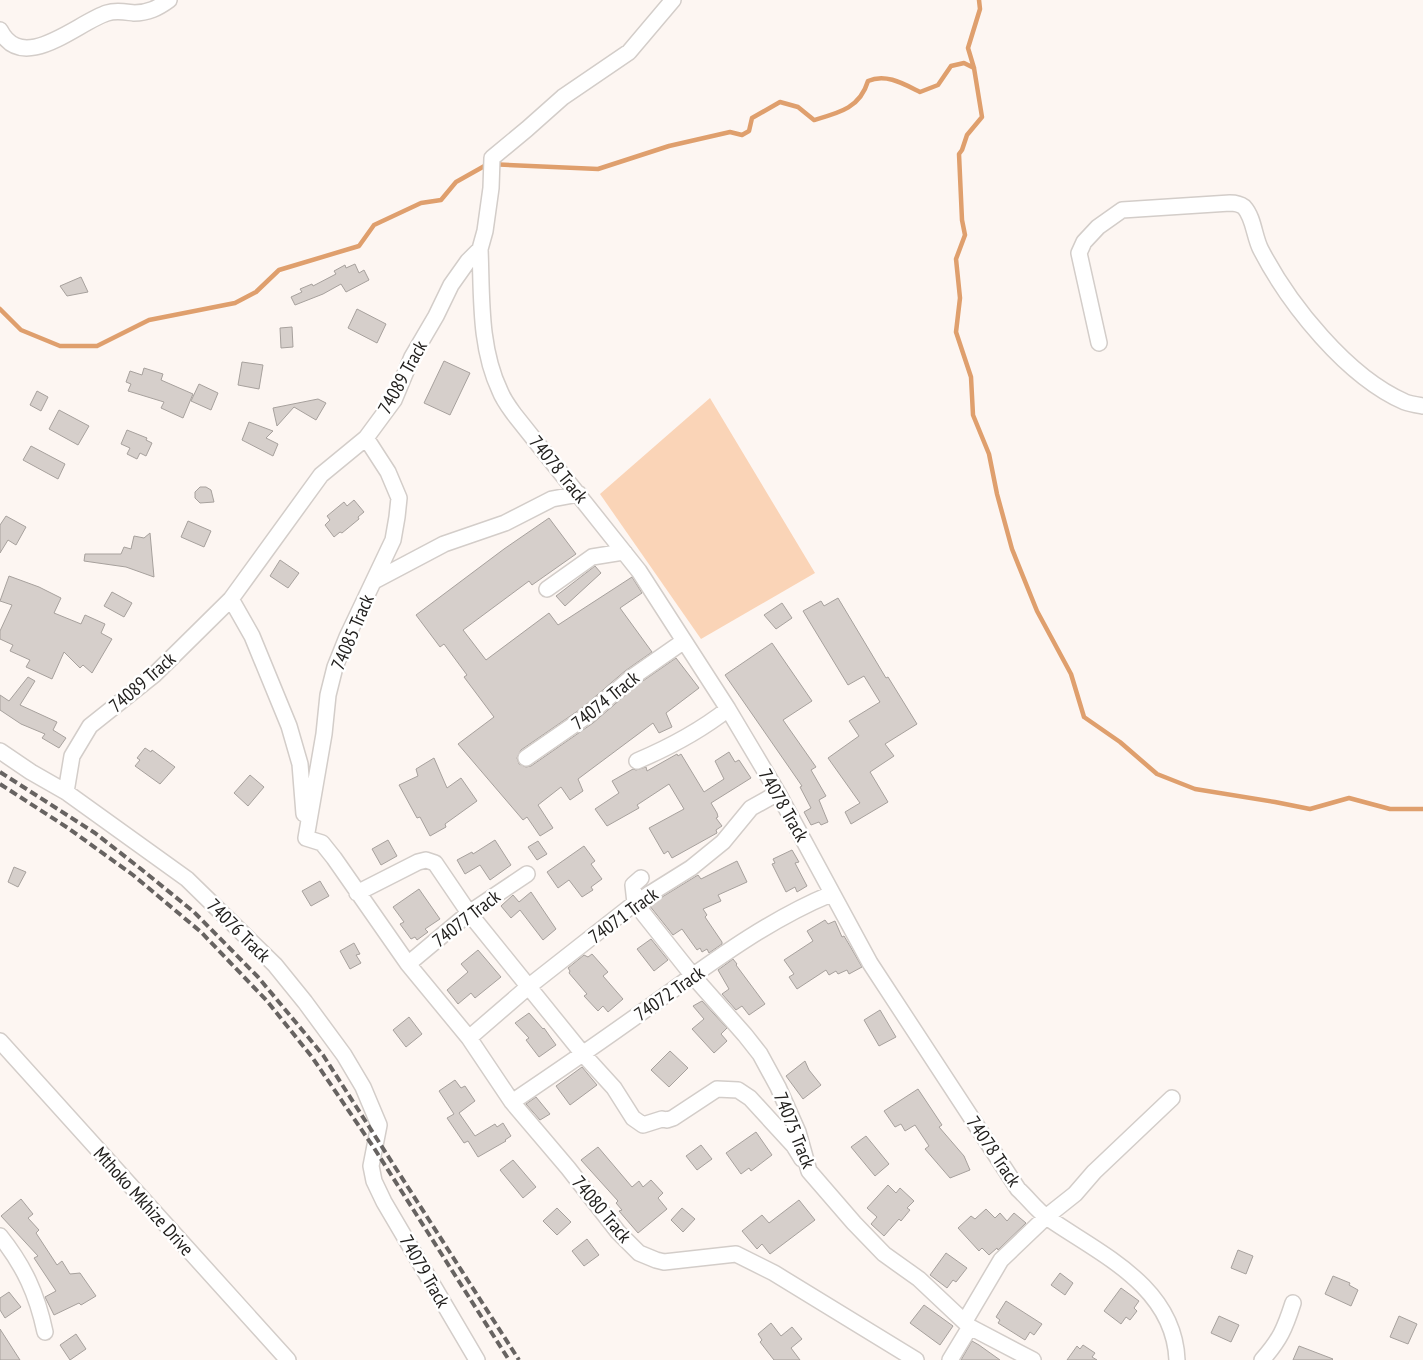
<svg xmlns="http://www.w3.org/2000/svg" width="1423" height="1360" font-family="'PT Sans Narrow',sans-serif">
<rect width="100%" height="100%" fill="#fdf6f2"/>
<path fill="#fad4b7" d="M710,398L815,573L701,639L600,494Z"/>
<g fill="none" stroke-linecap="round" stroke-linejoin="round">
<path stroke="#df9f6d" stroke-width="4.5" d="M979,0L980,9L968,48L974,68L982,117L967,135L962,150L959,154L962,220L965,235L956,259L960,298L956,332L971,377L973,415L989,454L997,494L1012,549L1037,611L1071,674L1084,717L1120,742L1157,774L1195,789L1275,802L1310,809L1349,798L1390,809H1423
M0,309L21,330L60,346H97L149,320L235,303L256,292L279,270L359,246L374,225L421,203L441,200L456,182L488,164L598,169L669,146L730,132L742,135L749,131L752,118L780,102L798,107L814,120C839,113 860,108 868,81C886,73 904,84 920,92L938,85L951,66L964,63L974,68"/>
</g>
<path fill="#d6cfcb" stroke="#a7a19d" d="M355,264L359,273L364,270L369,280L346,292L341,284L323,294L295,305L291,297L302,292L300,289L312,284L313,286L336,274L334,271L345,265L346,268Z
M81,277L88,292L67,296L60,286Z
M357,309L386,324L377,343L348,328Z
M292,327L293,347L281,348L280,328Z
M444,361L470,373L450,415L424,403Z
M242,362L263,365L259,389L238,385Z
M144,368L163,374L161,380L193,394L183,418L161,408L164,402L128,391L131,384L126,382L130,371L142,375Z
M199,384L218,393L211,410L191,401Z
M37,391L48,397L41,411L30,405Z
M318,399L326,403L316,420L294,407L277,426L273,408Z
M59,410L89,426L78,445L49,429Z
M249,422L273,431L266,438L278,444L273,456L242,440Z
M127,430L147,438L146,440L152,443L146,456L140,453L137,459L127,454L130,448L121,444Z
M31,446L65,464L58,479L23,460Z
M200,487H206L211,490L214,502L200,503L195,498V492Z
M354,500L364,512L358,517L359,519L342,533L340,532L334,537L325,525L330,520L327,516L344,502L347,506Z
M6,516L26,527L16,545L8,540L0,553V525Z
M549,518L576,554L532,585L529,581L463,630L486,660L549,613L558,625L632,577L642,593L620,608L652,652L625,671L582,708L521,750L517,758L519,764L526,767L531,766L593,723L637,685L676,658L699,688L666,713L672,727L659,733L653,723L578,779L583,791L570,800L561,787L538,805L553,828L540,836L527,817L523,820L458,744L494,717L464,677L467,675L444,644L440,647L416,615L504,549Z
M188,521L211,531L204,547L181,537Z
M150,533L154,577L126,567L84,561L85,554H121L124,547L131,549L134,536L144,538Z
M280,560L299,573L288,588L270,576Z
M595,566L601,573L565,606L556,596Z
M9,576L39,587L61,598L54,613L81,624L85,615L105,624L101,633L112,639L92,673L83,665L80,668L64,652L52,679L26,667L30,660L10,651L13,645L0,639V631L12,605L0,601Z
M112,592L132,603L124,617L104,606Z
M838,598L886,678L888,677L917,724L885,744L894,756L870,772L888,802L851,824L845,812L860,803L828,758L859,736L849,721L880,702L864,676L848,685L803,611L821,601L824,606Z
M782,603L792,618L776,629L764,615Z
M772,643L812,701L783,720L816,767L811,770L826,796L819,800L828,822L821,825L819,822L811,825L804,812L811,808L800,787L802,786L725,675Z
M28,677L35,681L20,705L57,722L53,730L66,738L59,748L42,738L45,734L21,724L0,710V695L9,701Z
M145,748L151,752L152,750L175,767L160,784L135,766L140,760L137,758Z
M729,752L735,762L739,760L751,778L711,803L717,813L718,817L716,818L722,826L716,830L717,833L672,858L668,851L664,854L649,828L684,809L669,784L637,805L639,808L607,826L595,809L619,793L612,781L633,769L636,770L646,767L647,771L677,754L678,756L681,754L704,792L724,779L715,761Z
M434,758L447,788L461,778L477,801L445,824L446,827L430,836L420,817L417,818L399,785L418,776L416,769Z
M250,775L264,787L248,806L234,793Z
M388,840L397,856L381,865L372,849Z
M495,840L511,865L490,880L480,865L465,874L457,860L472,852L473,854Z
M538,841L547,854L537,860L528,847Z
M584,846L595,861L591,864L602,879L591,887L593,890L582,897L569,880L558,888L547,872Z
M792,850L799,862L795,863L807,886L797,892L795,887L786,892L772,864L775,863L773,859Z
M737,861L747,882L718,895L721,901L703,909L707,915L705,917L722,942V944L709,953L707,949L702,952L700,948L697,950L682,929L673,935L649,905L698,875L701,879Z
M14,867L26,872L18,887L8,882Z
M320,881L329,896L311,906L302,891Z
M419,889L440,919L425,929L428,932L417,940L415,937L411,939L400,924L404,922L393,907Z
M531,892L556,929L543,940L520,910L511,918L501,906L513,895L519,902Z
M825,920L828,924L835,921L842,937L844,936L850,946L862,967L849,974L847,970L838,974L836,971L829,975L826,970L797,989L789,977L794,974L784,960L813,941L807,931Z
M651,939L668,960L654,971L637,949Z
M354,943L360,954L356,955L361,963L350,969L340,951Z
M478,950L501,977L475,998L471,993L458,1004L447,990L468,972L461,964Z
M592,954L608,972L603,976L623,999L608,1012L603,1006L598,1011L584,996L587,994L569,973L570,971L568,968L584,955L588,957Z
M733,959L737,964L736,965L765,1004L749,1015L742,1006L736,1010L722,994L729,989L718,970Z
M702,1001L727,1028L721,1034L727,1041L714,1053L692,1029L704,1019L693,1006Z
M880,1010L896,1037L879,1046L864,1020Z
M529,1013L543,1029L544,1028L556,1045L539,1057L526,1040L529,1038L515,1023Z
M409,1017L422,1034L406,1047L393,1030Z
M670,1051L688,1068L669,1087L651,1070Z
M805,1061L809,1070L821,1085L803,1099L786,1076Z
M582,1067L597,1085L570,1105L556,1086Z
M455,1080L461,1088L465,1086L475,1101L459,1113L475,1136L495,1124L497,1127L503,1123L511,1136L505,1140L506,1141L478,1157L468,1141L464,1143L447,1118L454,1114L439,1091Z
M918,1089L942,1125L939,1127L964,1156L970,1170L950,1178L925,1149L929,1146L915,1125L905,1131L901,1124L895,1127L884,1111Z
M536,1097L550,1114L540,1120L526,1104Z
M756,1132L772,1155L751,1171L749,1168L741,1174L726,1153Z
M866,1136L889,1164L875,1176L851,1147Z
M701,1145L712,1159L697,1170L686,1156Z
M598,1147L632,1187L639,1181L643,1187L651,1180L663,1193L658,1198L667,1209L638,1233L619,1211L622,1210L616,1203L618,1201L581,1160Z
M513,1160L536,1187L523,1198L500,1170Z
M888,1185L896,1193L900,1188L914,1201L907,1208L910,1210L901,1221L899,1219L884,1236L871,1224L877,1217L867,1208Z
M21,1199L33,1214L28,1218L39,1230L36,1233L57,1265L62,1261L70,1274L80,1273L96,1296L81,1305L79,1303L54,1315L45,1297L56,1291L34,1258L38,1256L1,1216Z
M799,1200L815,1220L770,1254L762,1244L757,1249L742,1231L762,1215L769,1223Z
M557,1208L571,1222L557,1235L543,1221Z
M682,1208L695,1219L683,1232L671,1220Z
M986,1209L995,1218L1000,1213L1007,1221L1014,1213L1026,1223L998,1250L997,1248L989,1255L982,1248L979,1251L958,1228L971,1216L975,1219Z
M587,1239L599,1255L584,1266L572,1251Z
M1238,1250L1253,1256L1246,1274L1231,1268Z
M946,1253L967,1268L956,1282L953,1280L947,1288L930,1275Z
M1060,1273L1073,1283L1065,1295L1051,1285Z
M1333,1276L1350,1283L1349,1285L1358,1290L1351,1306L1325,1294Z
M1121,1288L1139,1301L1134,1308L1137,1311L1130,1320L1126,1317L1121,1324L1104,1311Z
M9,1292L21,1307L5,1318L0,1310V1298Z
M1006,1301L1042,1324L1034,1335L1030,1332L1025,1340L998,1323L1000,1320L996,1317Z
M924,1305L953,1326L940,1345L910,1323Z
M1219,1316L1239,1325L1231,1342L1211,1333Z
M1399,1316L1417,1324L1408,1344L1390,1337Z
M771,1323L781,1336L792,1327L802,1339L791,1348L800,1360H774L760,1342L762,1340L758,1334Z
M0,1329L20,1360H0Z
M76,1334L86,1349L70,1360L60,1345Z
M972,1341L979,1345L1000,1360H961Z
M1083,1345L1095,1353L1092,1357L1097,1360H1067L1077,1346L1080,1349Z
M1299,1346L1333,1359L1332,1360H1293Z"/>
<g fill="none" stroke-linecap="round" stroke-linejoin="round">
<defs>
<path id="minor" d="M0,30C23,75 78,22 107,13C116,10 125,12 134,13C148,13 158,8 169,0
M480,249C482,296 479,347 500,391C503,399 509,407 514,414L639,571L728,709L778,793L870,963L1018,1189C1028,1198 1037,1211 1048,1218C1100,1254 1174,1286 1177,1360
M1099,343L1079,253L1084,242L1098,227L1122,210L1230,203C1235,203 1240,204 1244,207C1254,218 1254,237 1261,250C1289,304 1347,377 1405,402C1410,404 1417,405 1423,406
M374,581L444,544L505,523L552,499L579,494
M547,589L592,557L623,552L625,553
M231,599L252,636L289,726L300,764L304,814
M0,751L31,772L66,792L187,879L275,965L305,1002L344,1055L363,1087L379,1125L371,1166L374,1181L384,1202L477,1360
M526,758L588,715L631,678L684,641
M637,761C670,747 700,731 728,709
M66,792L72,756L90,726L154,675L231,599L321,475L366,438L394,400L412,357L436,316L451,285L468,261L480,249L485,231L491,188L492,158L527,129L563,97L629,52L673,0
M306,838L322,843L334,858L408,964L469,1038L512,1102L568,1168L618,1232L639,1253L656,1260L664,1262L736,1254L774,1273L916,1360
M306,838L324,734L328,695L335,667L347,637L393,540L397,517L399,498L388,472L366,438
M641,878L633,885L635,903L693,976L745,1035L760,1054L778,1087L798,1132L809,1171L854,1223L884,1254L919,1279L970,1327L1033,1360
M357,893L418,862L426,860L435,863L469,913L583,1054L614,1088L633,1118L643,1125L662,1119L667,1120L673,1118L717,1089L738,1090L750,1098L794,1146L802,1159
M408,964L469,913L527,874
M469,1038L528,987L635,903L691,868L723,842L751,808L778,793
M0,1041L288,1360
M512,1102C561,1069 609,1036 656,1002C712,962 768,920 831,894
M0,1236C24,1266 37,1294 45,1332
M965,1321L1001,1260L1046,1217L1075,1194L1094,1172L1172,1098
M950,1360L970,1327
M1262,1360C1280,1340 1285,1328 1293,1303"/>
</defs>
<use href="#minor" stroke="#d3cdc9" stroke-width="18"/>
<use href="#minor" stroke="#fff" stroke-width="15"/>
<path stroke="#676361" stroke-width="4" stroke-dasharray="8 4" stroke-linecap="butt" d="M0,772L95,833L141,869L194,912L258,977L323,1055L519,1360
M0,784L68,828L133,875L201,932L267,1001L312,1057L374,1148L509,1360"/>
</g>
<g text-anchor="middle" stroke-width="5" stroke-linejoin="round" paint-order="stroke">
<g font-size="19" fill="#22201e" stroke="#fff">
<text transform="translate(402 377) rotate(-61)" y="7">74089 Track</text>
<text transform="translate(559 469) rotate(51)" y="7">74078 Track</text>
<text transform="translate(352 632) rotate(-67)" y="7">74085 Track</text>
<text transform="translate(142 682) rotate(-41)" y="7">74089 Track</text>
<text transform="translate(605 700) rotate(-39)" y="7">74074 Track</text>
<text transform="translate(784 805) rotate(60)" y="7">74078 Track</text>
<text transform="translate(623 915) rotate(-36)" y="7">74071 Track</text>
<text transform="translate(466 918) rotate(-38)" y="7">74077 Track</text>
<text transform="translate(239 930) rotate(45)" y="7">74076 Track</text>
<text transform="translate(669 993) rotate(-35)" y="7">74072 Track</text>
<text transform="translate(795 1130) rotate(68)" y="7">74075 Track</text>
<text transform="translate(994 1151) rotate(56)" y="7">74078 Track</text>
<text transform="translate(144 1201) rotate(48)" y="7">Mthoko Mkhize Drive</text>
<text transform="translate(602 1209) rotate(50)" y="7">74080 Track</text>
<text transform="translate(425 1271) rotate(60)" y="7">74079 Track</text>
</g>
</g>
</svg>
